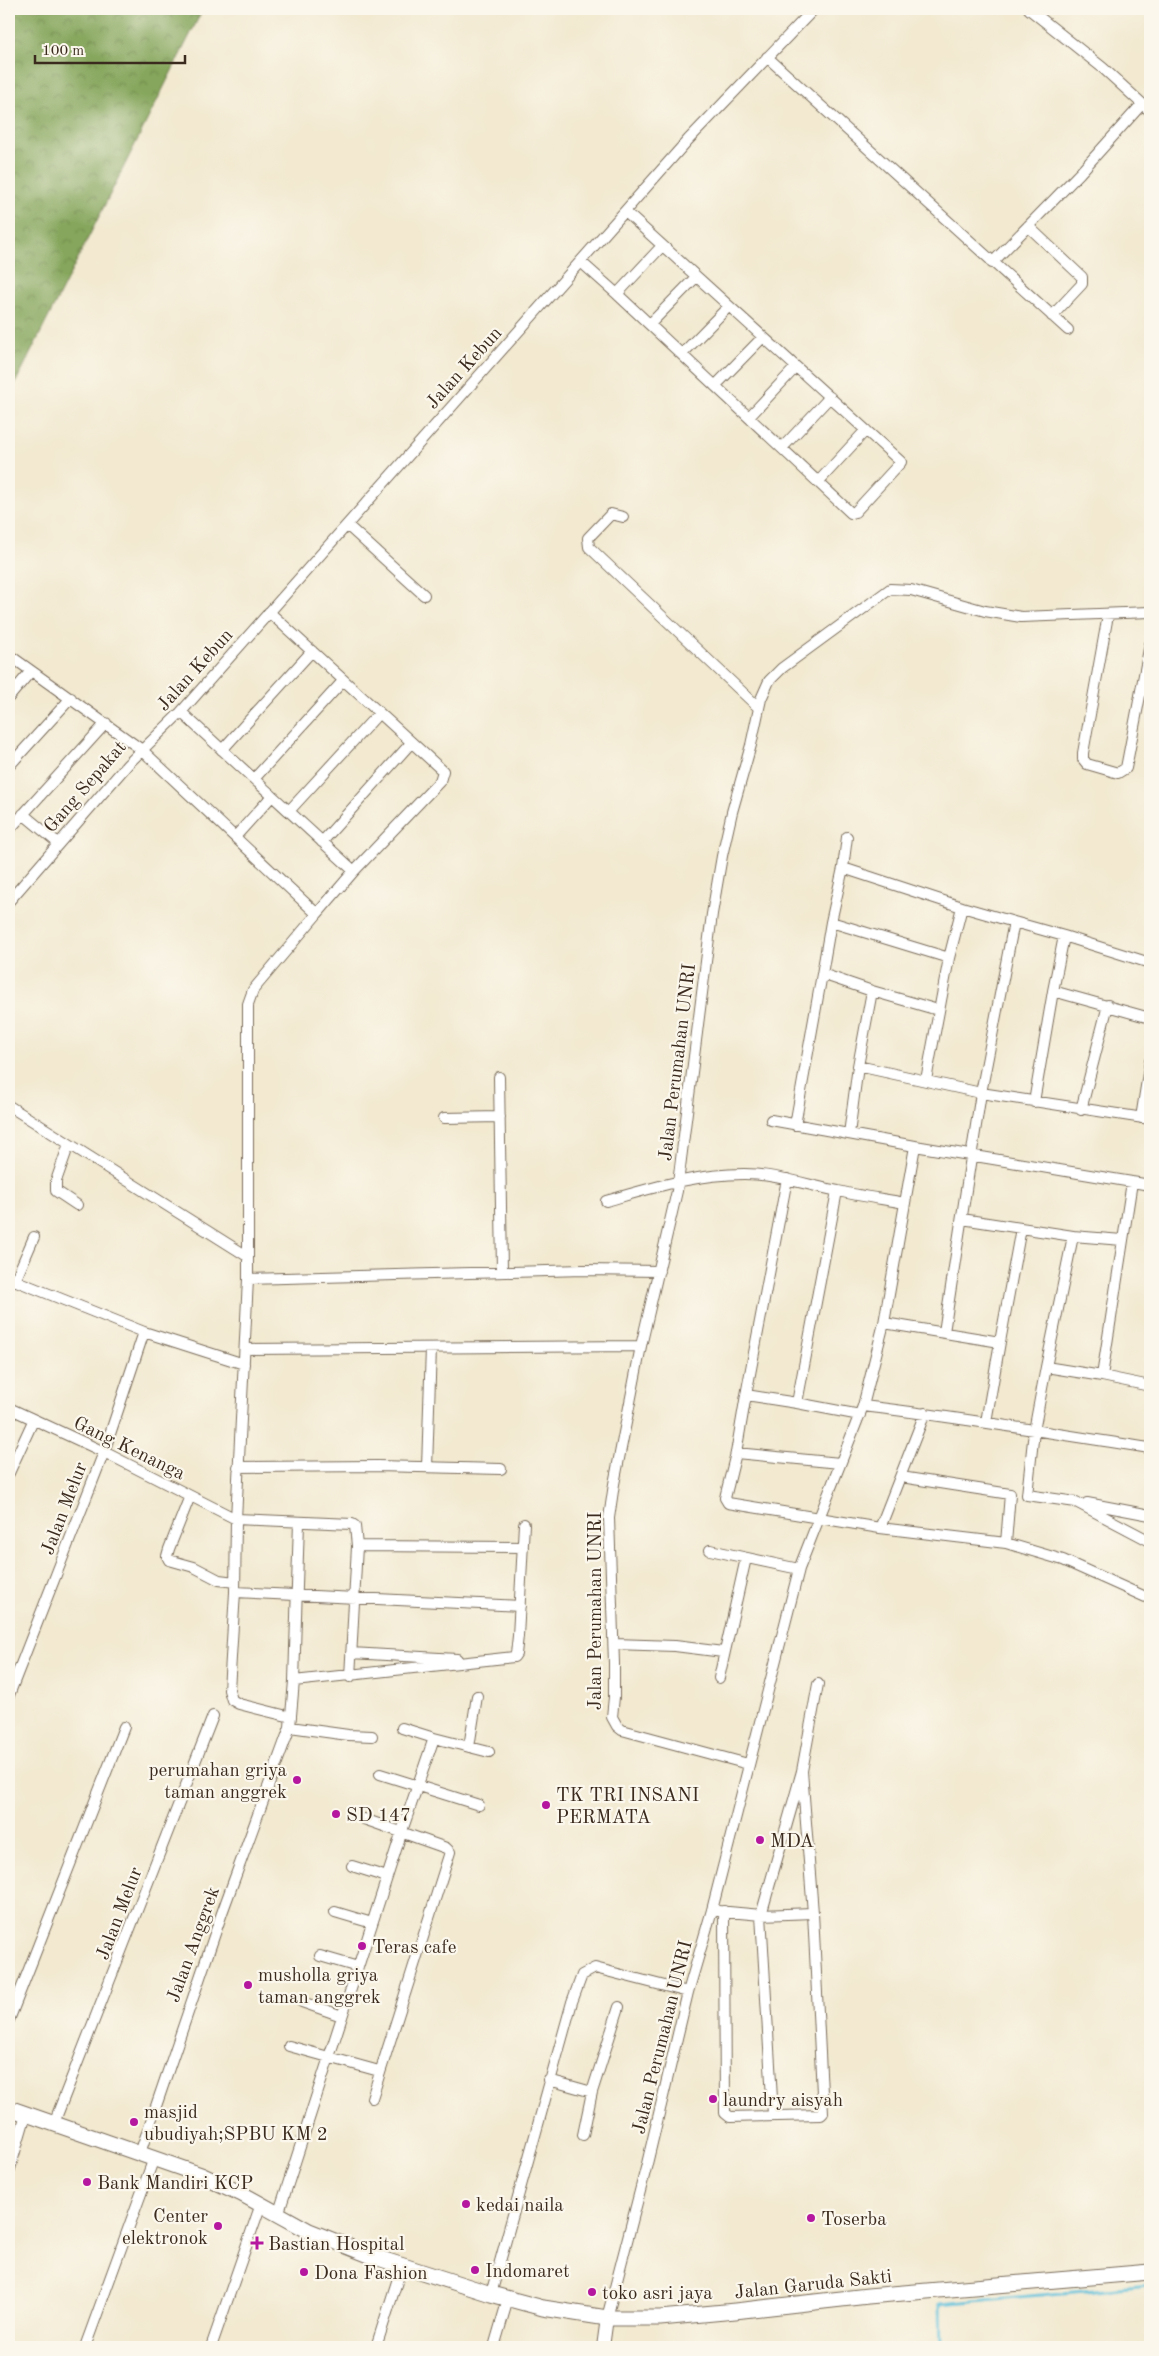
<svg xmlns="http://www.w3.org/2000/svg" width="1159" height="2356" font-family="'Old Standard TT',serif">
<defs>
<pattern id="forest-crowns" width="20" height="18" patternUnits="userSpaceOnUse" patternTransform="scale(1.25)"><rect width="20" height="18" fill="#85a65b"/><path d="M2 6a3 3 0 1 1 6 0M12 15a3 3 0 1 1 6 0" fill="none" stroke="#6e874b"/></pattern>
</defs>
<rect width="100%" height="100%" fill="#fbf7ec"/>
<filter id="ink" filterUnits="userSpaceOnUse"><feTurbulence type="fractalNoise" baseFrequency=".02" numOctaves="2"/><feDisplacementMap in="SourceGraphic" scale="10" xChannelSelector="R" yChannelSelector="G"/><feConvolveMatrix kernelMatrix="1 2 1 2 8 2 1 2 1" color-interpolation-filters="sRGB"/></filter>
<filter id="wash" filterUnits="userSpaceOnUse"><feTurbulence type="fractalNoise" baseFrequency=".0096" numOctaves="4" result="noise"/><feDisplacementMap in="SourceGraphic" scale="20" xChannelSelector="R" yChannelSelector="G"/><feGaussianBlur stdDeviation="1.12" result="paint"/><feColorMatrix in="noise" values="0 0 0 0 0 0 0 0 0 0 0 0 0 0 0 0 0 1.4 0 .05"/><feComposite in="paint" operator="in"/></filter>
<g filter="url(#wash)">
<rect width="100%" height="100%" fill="#f2e9d0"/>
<path fill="url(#forest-crowns)" stroke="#60683c" d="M9,9H203L9,396Z"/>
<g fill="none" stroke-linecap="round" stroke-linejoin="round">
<path stroke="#5cc0da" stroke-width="3" d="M941,2347L940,2304L1150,2285"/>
</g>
</g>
<g filter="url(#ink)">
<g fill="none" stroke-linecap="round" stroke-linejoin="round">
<defs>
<path id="minor" d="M1029,9L1103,68L1150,111
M767,57L1068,330
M625,212L631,217L901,462L855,512L851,513L617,294L662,246
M1028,226L1082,277V284L1052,316
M581,262L617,294
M992,263L1080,173L1142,104
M651,323L696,277
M682,354L729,306
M715,386L763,337
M750,416L796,367
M783,447L830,397
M819,481L866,430
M623,517L611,514L588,538L589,547L759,708
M347,525L424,595
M1108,615L1083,753V759L1087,764L1118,773L1126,768L1150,644
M9,655L142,750L317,914L354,871
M9,697L31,671
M181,712L354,871L440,781L443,771L269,612
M222,750L312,651
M9,766L71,698
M254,779L343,681
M289,811L379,713
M23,814L58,843
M9,830L106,723
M235,837L272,796
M847,837L843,868L962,907
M322,842L411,743
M843,868L831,922L949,958
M9,901L128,764L181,712L688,140L814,9
M831,922L822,974L872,991
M1150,963L1064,936L1053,991L1150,1018
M858,1066L872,991L938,1010
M499,1077L502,1271
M926,1080L949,958L962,907L1014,922
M1034,1102L1053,991
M9,1106L247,1256
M1081,1110L1108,1005
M444,1118L500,1117
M1141,1118L1150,1061
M771,1120L915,1146
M795,1125L822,974
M849,1134L858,1066L981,1093L1014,922L1064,936
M69,1144L56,1181V1191L77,1205
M787,1179L746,1395L797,1403
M1132,1182L1102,1376L1046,1367L1034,1431L1027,1495L1076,1502L1150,1541
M837,1191L797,1403L860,1415
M606,1201C652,1188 696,1174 744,1174C776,1174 807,1185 838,1191C860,1196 883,1199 905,1203
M962,1219L1073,1236L1122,1240
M9,1278L144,1332L244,1364
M248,1279L583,1270L659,1271
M15,1281L34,1237
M884,1323L1000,1342L1021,1228
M944,1332L981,1093L1150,1119
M245,1349L641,1346
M1046,1367L1073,1236
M1102,1376L1150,1386
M746,1395L736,1453L725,1498L728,1503L880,1528L1006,1543L1063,1560L1150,1599
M863,1406C959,1417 1055,1434 1150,1448
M9,1408L104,1452L236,1519L352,1524L355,1526L357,1546L350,1677
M986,1422L1000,1342
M736,1453L840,1463
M238,1467L377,1466L501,1469
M427,1467L431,1348
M9,1473L33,1421
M901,1477L1010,1494L1006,1543
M190,1496L169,1549L167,1556L169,1560L194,1567L219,1580L235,1582
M1087,1503L1150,1515
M880,1528L925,1413
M357,1546L523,1547
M710,1550L799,1569
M235,1592L520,1606
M614,1644L675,1646L723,1652
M351,1653L457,1659
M719,1678L746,1558
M294,1681L514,1657L516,1654L518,1636L524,1524
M9,1695L104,1452L144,1332
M291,1717L239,1704L232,1700L229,1690L235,1592L236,1519L248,1279V1004L253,990L317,914
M290,1727L348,1735L372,1736
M402,1728L434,1738
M469,1747L477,1696
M748,1764L622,1730L617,1726L612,1717L614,1697V1663L609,1518L614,1484L641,1346L677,1191L712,914L722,856L732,812L751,745L761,699L769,681L782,668L890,589L911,590L985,611L1021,617L1150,612
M380,1774L479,1805
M364,1819L446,1848L450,1852L372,2098
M352,1866L387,1877
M718,1911L761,1915L813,1913L802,1771L818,1684
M724,1911L725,2113L730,2117L821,2115L823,2113L813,1913
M335,1912L372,1923
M320,1956L358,1967
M302,2002L342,2016
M9,2020L124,1727
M289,2046L379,2071
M549,2080L592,2092
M773,2115L761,1915L802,1771
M54,2123L213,1716
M583,2135L592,2092L619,2007
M140,2153L222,1913L290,1727L294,1681L299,1522
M9,2172L26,2114
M278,2215L402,1831L434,1738L489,1752
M491,2294L572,2002L582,1975L595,1968L688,1992
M607,2318L646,2168L688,1992L712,1910L799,1569L863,1406L884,1323L915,1146L1150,1185
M85,2347L154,2158
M211,2347L261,2204
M376,2347L402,2266
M494,2347L508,2299"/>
<path id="major" d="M603,2347L607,2318"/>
<path id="highway" d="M9,2108L201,2175L242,2194L309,2231L372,2256L491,2294L543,2308L607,2318H660L735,2311L868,2296L1150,2272"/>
</defs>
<use href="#minor" stroke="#7b6d5c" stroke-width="12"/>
<use href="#major" stroke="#7b6d5c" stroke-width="14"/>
<use href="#highway" stroke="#7b6d5c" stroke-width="17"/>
<use href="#minor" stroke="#fff" stroke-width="10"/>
<use href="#major" stroke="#fff" stroke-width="12"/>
<use href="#highway" stroke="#fff" stroke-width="15"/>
</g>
</g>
<g fill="#b5179e" stroke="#fbf7ec" stroke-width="2">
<circle cx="297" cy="1780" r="5"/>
<circle cx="546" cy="1805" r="5"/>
<circle cx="336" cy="1814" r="5"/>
<circle cx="760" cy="1840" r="5"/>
<circle cx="362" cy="1946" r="5"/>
<circle cx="248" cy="1985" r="5"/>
<circle cx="713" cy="2099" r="5"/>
<circle cx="134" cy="2122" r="5"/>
<circle cx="87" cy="2182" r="5"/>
<circle cx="466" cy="2204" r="5"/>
<circle cx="811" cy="2218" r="5"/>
<circle cx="218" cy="2226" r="5"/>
<path d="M254.5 2235.5h5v5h5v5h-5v5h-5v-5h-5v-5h5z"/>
<circle cx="475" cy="2270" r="5"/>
<circle cx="304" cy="2272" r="5"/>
<circle cx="592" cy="2292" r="5"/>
</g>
<g text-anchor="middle" stroke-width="4.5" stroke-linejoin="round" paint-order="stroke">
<g font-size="19" fill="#3b2a1e" stroke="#fbf7ec">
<text transform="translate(463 367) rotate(-48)" y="7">Jalan Kebun</text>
<text transform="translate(194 669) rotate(-48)" y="7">Jalan Kebun</text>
<text transform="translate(84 786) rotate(-49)" y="7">Gang Sepakat</text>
<text transform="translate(676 1062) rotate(-83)" y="7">Jalan Perumahan UNRI</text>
<text transform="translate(130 1447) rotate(26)" y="7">Gang Kenanga</text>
<text transform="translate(63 1508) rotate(-69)" y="7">Jalan Melur</text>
<text transform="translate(594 1611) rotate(-90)" y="7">Jalan Perumahan UNRI</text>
<text transform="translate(118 1913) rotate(-69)" y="7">Jalan Melur</text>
<text transform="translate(192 1944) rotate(-70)" y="7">Jalan Anggrek</text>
<text transform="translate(661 2037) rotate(-76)" y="7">Jalan Perumahan UNRI</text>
<text transform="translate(813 2283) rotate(-6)" y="7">Jalan Garuda Sakti</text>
</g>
<g font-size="19" fill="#3b2a1e" stroke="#fbf7ec" text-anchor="start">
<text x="287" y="1776" text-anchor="end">perumahan griya<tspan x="287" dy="22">taman anggrek</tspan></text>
<text x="556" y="1801">TK TRI INSANI<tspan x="556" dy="22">PERMATA</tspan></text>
<text x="346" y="1821">SD 147</text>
<text x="770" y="1847">MDA</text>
<text x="372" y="1953">Teras cafe</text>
<text x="258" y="1981">musholla griya<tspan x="258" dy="22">taman anggrek</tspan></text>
<text x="723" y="2106">laundry aisyah</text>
<text x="144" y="2118">masjid<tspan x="144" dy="22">ubudiyah;SPBU KM 2</tspan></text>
<text x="97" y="2189">Bank Mandiri KCP</text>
<text x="476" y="2211">kedai naila</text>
<text x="208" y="2222" text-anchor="end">Center<tspan x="208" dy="22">elektronok</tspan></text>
<text x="821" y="2225">Toserba</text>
<text x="268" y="2250">Bastian Hospital</text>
<text x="485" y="2277">Indomaret</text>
<text x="314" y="2279">Dona Fashion</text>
<text x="602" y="2299">toko asri jaya</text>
</g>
</g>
<rect width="1159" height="2356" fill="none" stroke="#fbf7ec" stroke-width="30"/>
<path d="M35 55v8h150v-8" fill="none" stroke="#3b2a1e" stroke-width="2.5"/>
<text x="42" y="55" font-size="15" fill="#3b2a1e" stroke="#fbf7ec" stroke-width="4" paint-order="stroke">100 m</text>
</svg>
